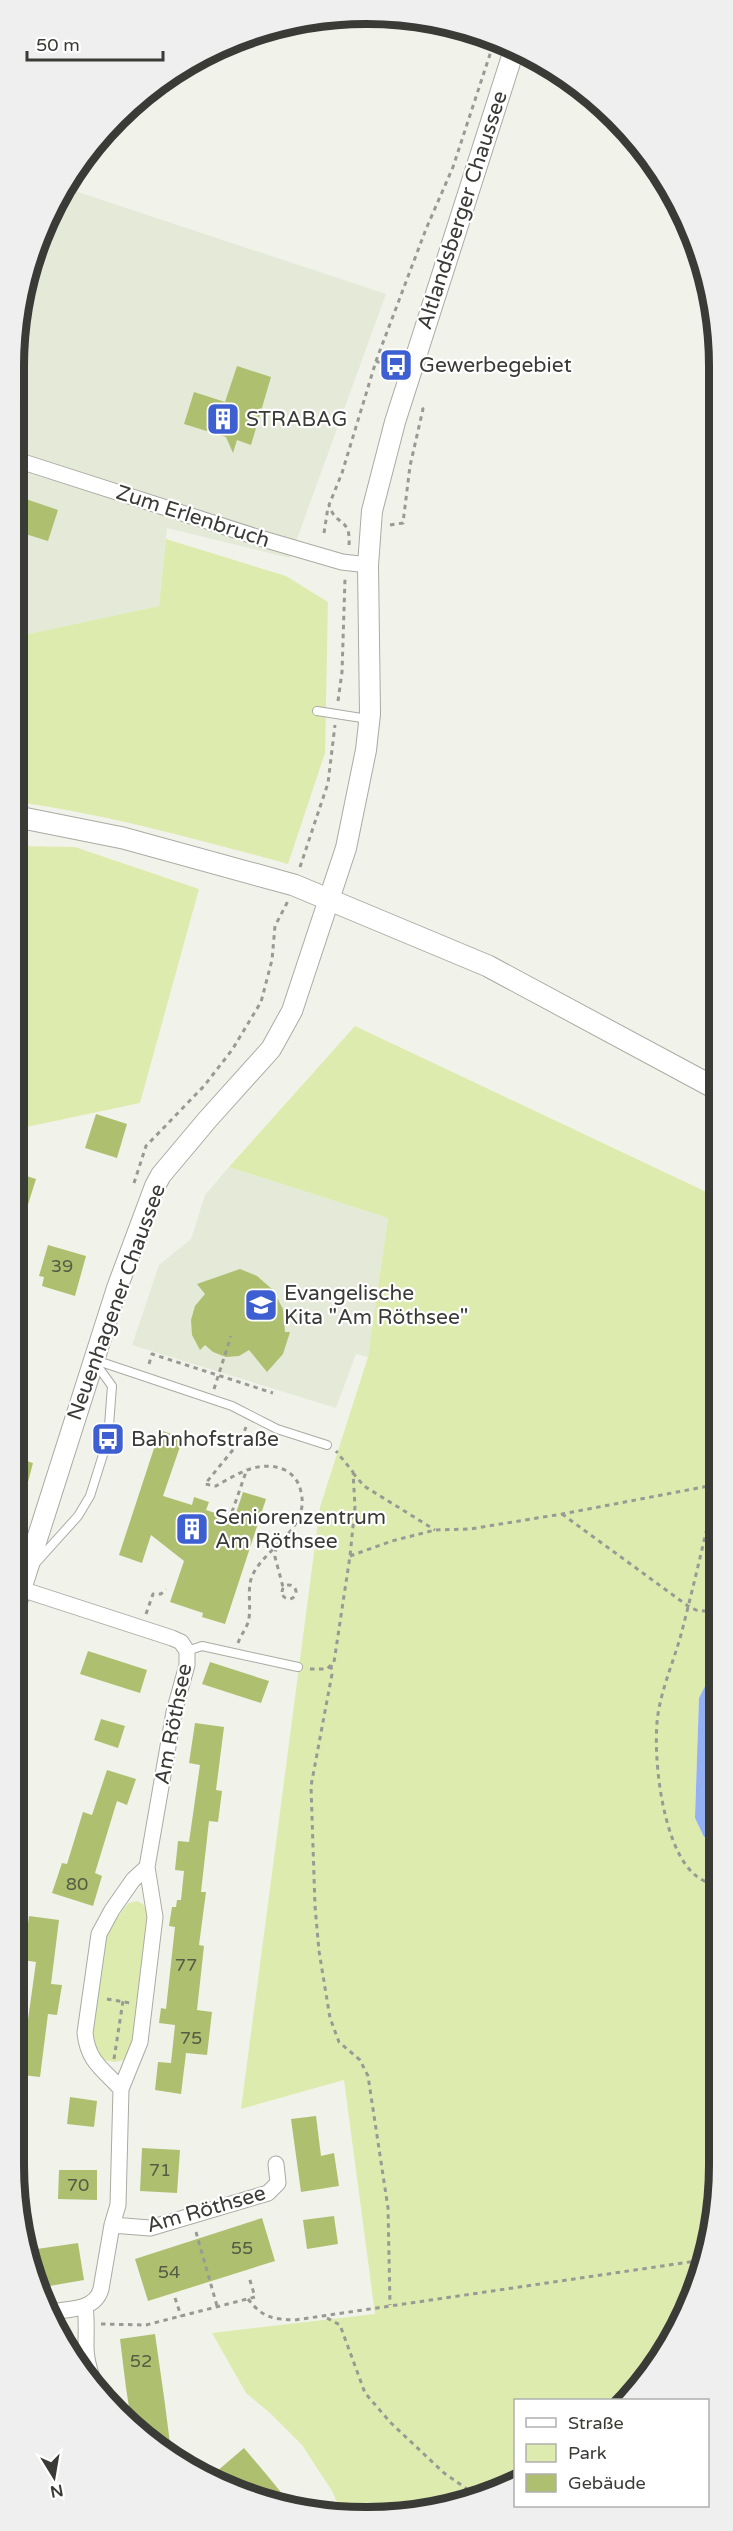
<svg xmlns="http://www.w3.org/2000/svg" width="733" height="2531" font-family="'Varela Round',sans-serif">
<rect width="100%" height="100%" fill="#f1f3ea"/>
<path fill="#e4e9d8" d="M66,188L386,294L290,558L167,528L159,606L19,636L20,298Z
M229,1167L388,1218L368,1357L356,1354L336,1408L132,1345L159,1265L191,1239L205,1195Z"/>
<path fill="#deebaf" d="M166,539L286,576L328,602L325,753L288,864C199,840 110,815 18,802L19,636L159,606Z
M18,846L75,847L199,889L140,1103L17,1129Z
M355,1026L715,1196L714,1669L699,1698L695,1818L704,1837L714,1836L713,2233L672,2341L620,2400H516L515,2477L458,2505L343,2517L332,2491L302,2445L270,2413L246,2393L212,2333L375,2314L344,2080L241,2109L320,1507L368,1357L388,1218L229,1167Z
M137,1901L143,1904L149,1915L134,2038L125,2060L114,2062L100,2059L91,2037L105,1937L124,1908L129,1903Z"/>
<path fill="#95b1f6" d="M714,1669V1836L704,1837L695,1818L699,1698Z"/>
<path fill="#afbf70" d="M237,366L271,377L251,445L237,440L233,453L226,437L184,424L194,392L225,402Z
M20,497L58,510L48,541L19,532Z
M96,1114L127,1124L117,1158L85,1148Z
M17,1173L36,1179L20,1230L17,1229Z
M48,1245L86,1256L75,1296L42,1286L44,1277L39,1276Z
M240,1269L257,1276L273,1290L283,1309L285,1332H290L283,1354L267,1372L249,1350L239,1356L226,1357L213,1352L205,1345L200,1350L192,1335L191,1320L195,1306L205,1294L197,1284Z
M160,1430L183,1438L163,1496L192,1505L194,1497L209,1502L206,1510L234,1519L243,1492L266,1499L225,1624L202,1617L203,1613L170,1602L184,1561L151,1535L142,1563L119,1555Z
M16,1458L33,1463L28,1482L16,1478Z
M88,1651L147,1670L140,1693L80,1674Z
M210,1662L269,1681L261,1703L202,1684Z
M101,1719L125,1726L118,1748L94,1740Z
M195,1723L224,1727L216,1790L222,1791L218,1822L209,1821L201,1892H206L199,1945L204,1946L197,2010L212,2012L207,2055L186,2053L181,2094L155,2090L158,2062L171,2063L175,2025L159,2023L161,2008L166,2009L175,1927L169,1926L172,1907H176L177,1900H181L184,1871L175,1870L178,1841L189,1842L200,1765L189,1763Z
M107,1770L136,1779L127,1805L117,1801L95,1873L102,1876L93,1906L52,1893L62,1863L67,1864L83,1812L92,1815Z
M29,1916L59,1920L51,1984L62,1985L57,2015L48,2014L40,2077L14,2074V2046L16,2047L18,2033L26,2034L36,1962L23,1960Z
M70,2097L97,2101L94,2127L67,2124Z
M316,2116L321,2156L334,2153L339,2186L301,2192L291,2119Z
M142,2148L180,2150L177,2193L140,2191Z
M59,2170H97V2200L58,2199Z
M334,2216L338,2244L307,2249L303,2220Z
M262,2218L275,2261L148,2301L135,2259Z
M78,2243L84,2280L38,2288L30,2250Z
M155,2334L164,2397L171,2451L131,2420L126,2388L120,2339Z
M244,2448L266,2474L289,2502L227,2486L216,2472Z"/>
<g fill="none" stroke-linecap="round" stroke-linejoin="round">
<defs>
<path id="service" d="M317,711L368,719
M95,1360L232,1406L277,1429L327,1445
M33,1566L78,1516L90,1496L108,1439L112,1386L96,1364
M187,1651L202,1646L298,1667"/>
<path id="minor" d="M20,461L263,539L342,562L368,565
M21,1589L172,1638L181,1642L187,1651V1665L174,1712L147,1867L155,1917L140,2042L121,2089L118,2205L112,2225L101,2289C95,2311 68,2309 48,2312
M121,2089C103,2069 88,2062 85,2033L99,1934L112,1910L133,1880L147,1867
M112,2225L150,2228L268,2193L278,2183L276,2164
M85,2306C87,2320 86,2332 86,2346C86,2361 91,2375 96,2389"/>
<path id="tertiary" d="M16,1605L117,1288L155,1186L161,1175L208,1119L271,1049L292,1011L346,848L366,750L370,714L368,565L372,511L395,422L514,50"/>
<path id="secondary" d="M18,817L123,838L294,885L488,966L715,1088"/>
</defs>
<use href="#service" stroke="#a9aba3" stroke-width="10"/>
<use href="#minor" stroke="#a9aba3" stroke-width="17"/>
<use href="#tertiary" stroke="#a9aba3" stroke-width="22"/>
<use href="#secondary" stroke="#a9aba3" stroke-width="23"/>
<path stroke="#999a94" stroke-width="3" stroke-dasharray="4.5 4.5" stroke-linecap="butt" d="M67,195L80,163
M376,361L395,368
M390,525L403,523L410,466L423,409L421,404
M324,533L328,507
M349,545C351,517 336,527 329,505L342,473L376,361L426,229L453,167L494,42
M338,701L342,672L345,579
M300,867L328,783L335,725
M134,1183L146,1146L204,1086L232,1050L261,1002L272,960L275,926L288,901
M149,1364L152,1354L273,1393
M214,1389L231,1336
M353,1473L364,1486L435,1530
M232,1512L247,1469
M562,1514L688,1606L696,1610L714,1612
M276,1547L275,1557L283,1587
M350,1556L392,1541L435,1530L470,1529L562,1514L714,1485
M282 1592a7 7 0 1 1 14 0a7 7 0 1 1-14 0Z
M146,1614L153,1594H161L166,1589
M238,1643C241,1634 248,1627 249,1618C251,1604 247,1590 252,1576C266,1546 310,1530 301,1492C299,1482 294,1475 285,1470C260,1459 237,1474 216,1486L205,1484L241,1440L246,1427
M331,1665L332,1674L311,1786L315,1906L319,1951L330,2018L339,2042L360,2060L368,2076L388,2208L390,2305
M310,1669H327L334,1662L350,1556L355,1507L353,1472L336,1451
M713,1886C707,1882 699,1879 694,1874C662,1846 652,1754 658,1714C663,1683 676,1656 683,1627C694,1584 704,1541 714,1498
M107,1999L130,2003
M114,2059L123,2001
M196,2232L217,2306
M175,2298L181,2316
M248,2299C263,2318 272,2319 295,2320L703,2260
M327,2318L340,2325L365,2393L391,2423L444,2473L477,2496
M101,2324L146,2325L255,2297L249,2277"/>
<use href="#service" stroke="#fff" stroke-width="8"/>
<use href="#minor" stroke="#fff" stroke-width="15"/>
<use href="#tertiary" stroke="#fff" stroke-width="20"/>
<use href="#secondary" stroke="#fff" stroke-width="21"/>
</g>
<defs>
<symbol id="bus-square" viewBox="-11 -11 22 22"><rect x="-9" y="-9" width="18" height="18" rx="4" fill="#3d5fd1" stroke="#fff"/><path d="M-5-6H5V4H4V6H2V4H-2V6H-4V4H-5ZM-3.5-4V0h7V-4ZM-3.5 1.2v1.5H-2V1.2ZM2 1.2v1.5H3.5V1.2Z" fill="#fff"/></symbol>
<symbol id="building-square" viewBox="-11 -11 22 22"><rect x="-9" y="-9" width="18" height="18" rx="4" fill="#3d5fd1" stroke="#fff"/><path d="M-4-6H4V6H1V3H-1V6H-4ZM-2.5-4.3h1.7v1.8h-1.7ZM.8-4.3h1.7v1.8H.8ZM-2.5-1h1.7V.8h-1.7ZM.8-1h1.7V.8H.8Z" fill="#fff"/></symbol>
<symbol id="school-square" viewBox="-11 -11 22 22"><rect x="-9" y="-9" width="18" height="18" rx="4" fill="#3d5fd1" stroke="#fff"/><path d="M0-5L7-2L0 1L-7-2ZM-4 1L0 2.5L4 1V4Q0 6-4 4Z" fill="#fff"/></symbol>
</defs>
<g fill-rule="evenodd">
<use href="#bus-square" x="377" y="346" width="38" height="38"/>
<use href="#building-square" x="204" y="400" width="38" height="38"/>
<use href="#school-square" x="242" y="1286" width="38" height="38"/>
<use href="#bus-square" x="89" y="1420" width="38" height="38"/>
<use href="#building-square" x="173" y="1510" width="38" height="38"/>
</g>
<g text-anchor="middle" stroke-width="4.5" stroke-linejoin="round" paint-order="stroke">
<g font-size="18" fill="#575c45">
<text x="62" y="1272">39</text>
<text x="77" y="1890">80</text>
<text x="186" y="1971">77</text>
<text x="191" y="2044">75</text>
<text x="160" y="2176">71</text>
<text x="78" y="2191">70</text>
<text x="242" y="2254">55</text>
<text x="169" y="2278">54</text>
<text x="141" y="2367">52</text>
</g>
<g font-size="21" fill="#3a3b37" stroke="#fff">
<text transform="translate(462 210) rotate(-72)" y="7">Altlandsberger Chaussee</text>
<text transform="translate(193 516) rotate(18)" y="7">Zum Erlenbruch</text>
<text transform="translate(116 1302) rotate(-70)" y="7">Neuenhagener Chaussee</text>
<text transform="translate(173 1724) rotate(-79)" y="7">Am Röthsee</text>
<text transform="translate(206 2209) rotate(-16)" y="7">Am Röthsee</text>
</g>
<g font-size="21" fill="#3a3b37" stroke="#fff" text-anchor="start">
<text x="419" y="372">Gewerbegebiet</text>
<text x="246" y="426">STRABAG</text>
<text x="284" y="1300">Evangelische<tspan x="284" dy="24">Kita "Am Röthsee"</tspan></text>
<text x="131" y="1446">Bahnhofstraße</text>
<text x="215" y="1524">Seniorenzentrum<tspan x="215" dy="24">Am Röthsee</tspan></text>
</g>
</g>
<path d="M0 0H733V2531H0ZM366 24H367A342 342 0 0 1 709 366V2165A342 342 0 0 1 367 2507H366A342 342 0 0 1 24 2165V366A342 342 0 0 1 366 24Z" fill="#efefef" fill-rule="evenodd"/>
<path fill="none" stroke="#3a3b37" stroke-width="8" d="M366 24H367A342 342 0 0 1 709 366V2165A342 342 0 0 1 367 2507H366A342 342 0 0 1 24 2165V366A342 342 0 0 1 366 24Z"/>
<rect x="514" y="2399" width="195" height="108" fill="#ffffff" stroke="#b0b1af" stroke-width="1.5"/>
<rect x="526" y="2418" width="30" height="9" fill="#ffffff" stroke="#b0b1af" stroke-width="1.5"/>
<text x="568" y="2429" font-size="18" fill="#3a3b37">Straße</text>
<rect x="526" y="2444" width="30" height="18" fill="#deebaf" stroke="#b0b1af" stroke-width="1.5"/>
<text x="568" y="2459" font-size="18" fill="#3a3b37">Park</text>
<rect x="526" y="2474" width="30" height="18" fill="#afbf70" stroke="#b0b1af" stroke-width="1.5"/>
<text x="568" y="2489" font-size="18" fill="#3a3b37">Gebäude</text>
<g transform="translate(54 2477) rotate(169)" stroke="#ffffff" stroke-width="4.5" paint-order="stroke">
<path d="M0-4.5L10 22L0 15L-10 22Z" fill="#3a3b37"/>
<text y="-9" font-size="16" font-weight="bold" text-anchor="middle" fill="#3a3b37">N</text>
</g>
<path d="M27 51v9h136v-9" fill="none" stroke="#3a3b37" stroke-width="3"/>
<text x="36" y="51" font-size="18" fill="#3a3b37" stroke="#ffffff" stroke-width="4.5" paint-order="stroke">50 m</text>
</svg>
